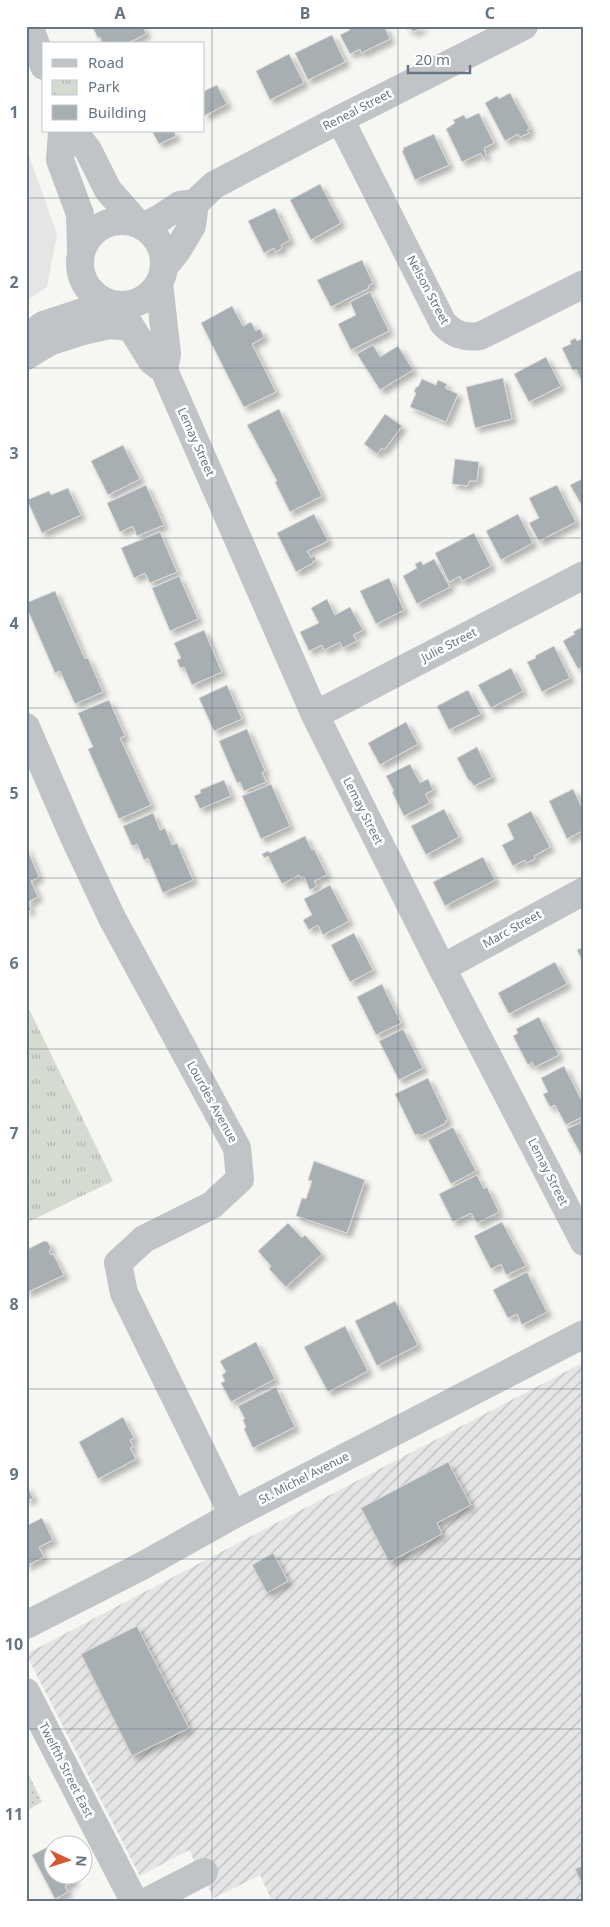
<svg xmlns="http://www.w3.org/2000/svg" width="610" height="1927" font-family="'Noto Sans',sans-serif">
<defs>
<pattern id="industrial-furrows" width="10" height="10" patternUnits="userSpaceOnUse" patternTransform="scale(1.25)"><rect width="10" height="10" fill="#e4e5e4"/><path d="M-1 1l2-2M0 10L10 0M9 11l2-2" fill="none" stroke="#bdbebe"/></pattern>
<pattern id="grass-dots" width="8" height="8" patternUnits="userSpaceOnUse" patternTransform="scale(1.25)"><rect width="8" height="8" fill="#d6dbd2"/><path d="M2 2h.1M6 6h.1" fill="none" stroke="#b1b6b0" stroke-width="1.8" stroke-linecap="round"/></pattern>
<pattern id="park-tufts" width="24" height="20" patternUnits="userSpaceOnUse" patternTransform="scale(1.25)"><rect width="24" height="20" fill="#d6dbd2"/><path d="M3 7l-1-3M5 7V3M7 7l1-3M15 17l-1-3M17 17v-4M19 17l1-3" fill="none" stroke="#b1b6b0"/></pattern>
<filter id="shadow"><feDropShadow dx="4.5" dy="4.5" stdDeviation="2.5" flood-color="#0004"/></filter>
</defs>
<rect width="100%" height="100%" fill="#f6f6f3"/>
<path fill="#e4e5e4" d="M26,147L57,234L47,287L26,301Z"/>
<path fill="url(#industrial-furrows)" d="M584,1362V1901H272L260,1875L214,1898L189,1850L140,1876L26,1654Z"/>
<path fill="url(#grass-dots)" d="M26,1769L42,1802L26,1811Z"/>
<path fill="url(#park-tufts)" d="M26,1003L113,1181L26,1223Z"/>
<path fill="#a7afb3" stroke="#d8d8d6" filter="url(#shadow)" d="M92,26H143L146,34L126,44H103L100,37L98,38Z
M348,26H384L390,39L361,53L360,49L350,54L340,35L350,30Z
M406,26H423V27L413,32L411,28L407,30Z
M332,35L345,62L308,80L295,53Z
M289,54L304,83L270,100L256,71Z
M217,85L227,104L204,116V91Z
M510,93L530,129L527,130L529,133L520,137L518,134L505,141L485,103L497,96L499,99Z
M479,113L494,143L484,148L486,156L483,158L481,153L462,162L446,129L455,123L453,120L464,115L466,119Z
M152,131H174L176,136L159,144Z
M434,134L449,165L415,180L402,151L404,150L403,148Z
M320,184L341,223L311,240L290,200Z
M275,208L290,240L281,245L282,248L276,252L274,248L264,253L248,221Z
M362,260L373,283L368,286L369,288L331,307L317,280Z
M370,292L389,331L351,350L338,324L356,315L350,302Z
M232,306L243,326L251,322L256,331L260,329L264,337L252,344L276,392L245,407L243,406L201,323Z
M575,338L577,341L584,338L583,384L576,369L573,371L562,348L571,344L570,341Z
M373,345L380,357L398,346L413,370L380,390L357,354Z
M546,357L561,386L529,402L514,374Z
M503,378L512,419L475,428L466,387Z
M422,379L436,385L438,380L447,384L445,388L458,394L446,422L410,407L416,393L414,392L416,387H418Z
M279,409L322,496L290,512L275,482L277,481L247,425Z
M385,414L402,426L384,450L382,448L377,454L364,444Z
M123,445L140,479L108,495L91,461Z
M455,459L479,462L477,481H469L468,486L452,484Z
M584,478V509L570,485Z
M146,485L164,525L137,536L133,526L120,532L107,503Z
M557,485L576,522L539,541L529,523L539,518L529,498Z
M68,488L81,515L42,533L27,500L49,491L51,495Z
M314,514L328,541L307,551L311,558L315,556L316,560L312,562L313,563L296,572L277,533Z
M518,514L533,543L501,560L486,531Z
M160,532L177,572L150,583L145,573L134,578L121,548Z
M474,533L491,566L462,581L460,576L449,582L435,553Z
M434,559L450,587L417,604L403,576L417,568L415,564L421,561L423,565Z
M179,576L198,619L170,631L152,588Z
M389,578L404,610L376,624L360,591Z
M55,591L85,659L88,658L103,692L75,704L60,671L55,673L26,606V603Z
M327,599L335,615L350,607L363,630L353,635L357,641L343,648L340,642L324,650L322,645L309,651L300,632L319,623L311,608Z
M582,627L584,630V666L578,669L563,641L575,634L573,632Z
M204,630L222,672L192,685L184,667L180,668L177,660L181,658L174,643Z
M554,646L570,678L542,692L527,662L536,658L535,656Z
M511,668L523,691L491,708L478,685Z
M227,685L242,719L214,731L199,698Z
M468,690L481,714L449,730L437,706Z
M109,700L125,736L120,738L151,805L119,819L88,749L93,747L78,713Z
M406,722L418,744L380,765L368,743Z
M247,729L265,771L262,772L266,782L244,791L240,782L237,783L219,741Z
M477,747L492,777L474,786L470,780L469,781L457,758Z
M410,764L420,783L428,779L433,790L425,794L430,803L404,816L392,792L394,791L386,776Z
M224,780L231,796L200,809L194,796L201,793L200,790Z
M271,784L290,826L261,839L242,796Z
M573,789L584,812V830L567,839L549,801Z
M444,809L459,837L426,855L411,826Z
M531,811L550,847L534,856L535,859L526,863L525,860L513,866L502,845L514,839L507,824Z
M153,813L160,830L165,828L172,845L177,843L193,880L163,893L148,858L144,860L137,844L132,846L123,826Z
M305,836L312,850L314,849L327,875L314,881L317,886L310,890L304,877L301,878L299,875L282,884L268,856L264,858L262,854L268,851L270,853Z
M26,846L39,877L31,881L38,897L28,902L31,910L26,912Z
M483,857L495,880L445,906L433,882Z
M330,885L349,921L323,935L318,925L309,930L303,920L312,915L304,899Z
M354,933L373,970L350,982L331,945Z
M584,947V964L577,950Z
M555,962L567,984L509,1014L498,993Z
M382,984L401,1023L376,1035L357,997Z
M539,1017L559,1055L535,1067L532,1062L528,1065L513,1036L518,1033L516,1029Z
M403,1029L423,1068L399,1080L379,1041Z
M564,1066L584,1105V1116L566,1125L555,1105L550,1107L543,1094L548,1092L541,1078Z
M428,1078L448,1120L445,1121L446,1123L420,1136L419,1134L415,1135L395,1094Z
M584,1121V1160L567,1129Z
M453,1127L476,1171L451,1184L428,1140Z
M314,1161L365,1180L347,1233L296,1216L302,1198L306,1199L312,1181L308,1180Z
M477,1175L484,1189L487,1187L499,1212L477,1223L471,1213L453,1222L439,1194Z
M502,1222L526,1266L506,1275L501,1264L491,1269L474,1236Z
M288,1223L302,1238L305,1235L322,1254L286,1287L269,1269L271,1266L258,1251Z
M44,1241L48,1242L51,1248L49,1252L51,1255L53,1254L64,1275L26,1293V1250Z
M527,1272L547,1312L522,1325L517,1314L508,1318L493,1290Z
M395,1301L418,1345L377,1366L355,1321Z
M345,1326L368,1371L328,1392L304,1347Z
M256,1342L275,1379L231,1402L221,1383L225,1381L222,1375L226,1372L220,1361Z
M276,1387L295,1427L253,1448L244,1429L246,1427L243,1420L245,1419L238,1406Z
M123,1417L134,1438L130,1440L133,1447L130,1448L136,1459L98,1479L79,1442Z
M448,1462L471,1505L437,1523L442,1534L389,1562L361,1508Z
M26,1484L33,1498L26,1501Z
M42,1518L53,1540L39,1547L44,1557L26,1566V1526Z
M273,1553L288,1581L267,1593L252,1565Z
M137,1626L189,1728L132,1756L81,1654Z
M52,1845V1874H71L74,1881L65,1886L68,1892L55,1899L32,1855Z
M584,1865V1889L575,1869Z"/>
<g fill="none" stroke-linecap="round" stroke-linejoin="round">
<path stroke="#c0c4c7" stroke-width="28" d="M29,26L44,66
M340,119L443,323C454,335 465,338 480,336L584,284
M62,131L60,160L80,214L81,251
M73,131L88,150L108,190L138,224
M80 263a42 42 0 1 1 84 0a42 42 0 1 1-84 0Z
M143,227L162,217L180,205L195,203L214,185L340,119L524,26
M164,267L177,251L192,226L195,203
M159,283L167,354L164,370
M117,305L152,361L164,370L315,715L442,968L584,1242
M26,338L43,325L104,305
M26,356L49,342L83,331L109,325L131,327
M315,715L584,575
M26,727L73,835L112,918L237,1148L240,1179L212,1205L144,1239L118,1263L124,1293L233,1515
M442,968L584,891
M26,1625L142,1566L233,1515L584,1334
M26,1692L134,1901
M148,1901L204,1872"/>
</g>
<path fill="none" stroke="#677682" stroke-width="1" stroke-opacity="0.55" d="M212,26V1901M398,26V1901M26,198H584M26,368H584M26,538H584M26,708H584M26,878H584M26,1049H584M26,1219H584M26,1389H584M26,1559H584M26,1729H584"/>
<g text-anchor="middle" stroke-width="5" stroke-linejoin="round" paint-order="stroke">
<g font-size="12" fill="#677682" stroke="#fff">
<text transform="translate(357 110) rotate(-27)" y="4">Reneal Street</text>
<text transform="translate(428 290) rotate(62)" y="4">Nelson Street</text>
<text transform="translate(196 442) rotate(66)" y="4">Lemay Street</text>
<text transform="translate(449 645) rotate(-27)" y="4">Julie Street</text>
<text transform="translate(363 811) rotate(63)" y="4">Lemay Street</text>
<text transform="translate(512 929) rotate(-29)" y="4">Marc Street</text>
<text transform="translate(212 1102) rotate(61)" y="4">Lourdes Avenue</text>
<text transform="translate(548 1172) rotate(63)" y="4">Lemay Street</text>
<text transform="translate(304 1478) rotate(-27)" y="4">St. Michel Avenue</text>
<text transform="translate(66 1770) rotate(63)" y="4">Twelfth Street East</text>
</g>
</g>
<rect width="610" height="1927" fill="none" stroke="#ffffff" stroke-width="55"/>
<rect x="42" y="42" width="162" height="90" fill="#ffffff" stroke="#c2c8cd"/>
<rect x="52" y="59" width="25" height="8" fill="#c0c4c7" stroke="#c2c8cd"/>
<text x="88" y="68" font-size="15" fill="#677682">Road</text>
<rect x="52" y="80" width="25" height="15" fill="url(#park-tufts)" stroke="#c2c8cd"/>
<text x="88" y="92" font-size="15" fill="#677682">Park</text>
<rect x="52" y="105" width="25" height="15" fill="#a7afb3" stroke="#c2c8cd"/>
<text x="88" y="118" font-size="15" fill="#677682">Building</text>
<g transform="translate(68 1860) rotate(94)"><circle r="24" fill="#ffffff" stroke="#c2c8cd"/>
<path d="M0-4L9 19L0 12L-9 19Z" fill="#d85631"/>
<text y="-8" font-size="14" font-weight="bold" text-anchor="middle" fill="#677682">N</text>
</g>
<path d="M408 65v8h62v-8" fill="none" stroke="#677682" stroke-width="2.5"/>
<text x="415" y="65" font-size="15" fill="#677682" stroke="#ffffff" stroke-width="4" paint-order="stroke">20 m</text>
<rect x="28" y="28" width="554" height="1872" fill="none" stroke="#677682" stroke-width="2"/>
<g font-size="16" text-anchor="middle" font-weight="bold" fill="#677682">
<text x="120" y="19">A</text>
<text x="305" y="19">B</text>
<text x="490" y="19">C</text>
<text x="14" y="118">1</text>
<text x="14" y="288">2</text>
<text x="14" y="459">3</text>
<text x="14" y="629">4</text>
<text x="14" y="799">5</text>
<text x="14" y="969">6</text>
<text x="14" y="1139">7</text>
<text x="14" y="1310">8</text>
<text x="14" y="1480">9</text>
<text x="14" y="1650">10</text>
<text x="14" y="1820">11</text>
</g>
</svg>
